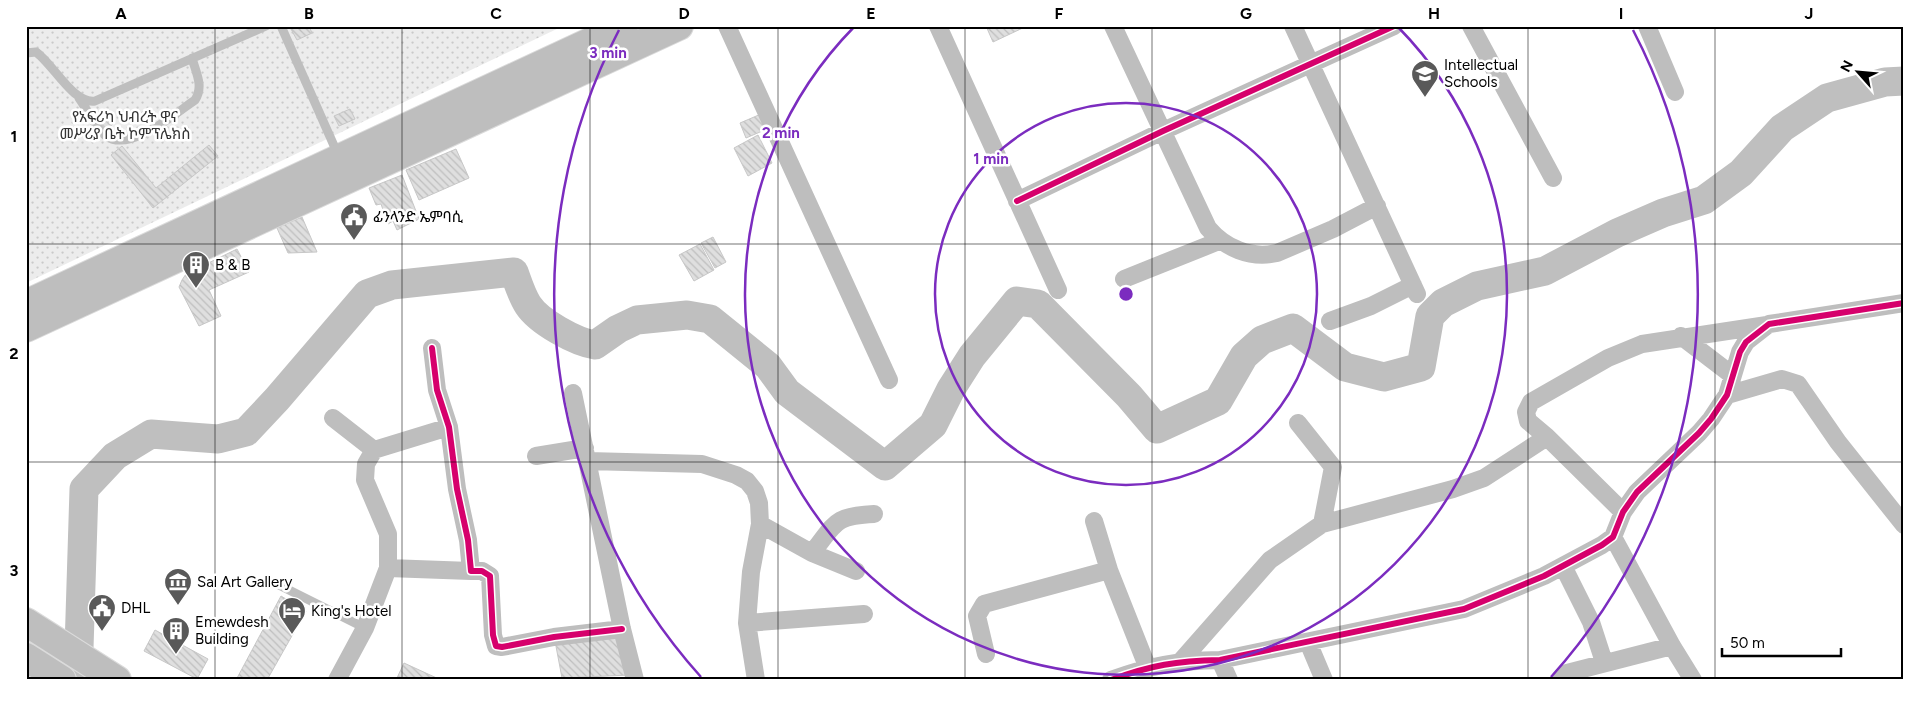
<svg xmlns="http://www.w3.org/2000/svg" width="1930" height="706" font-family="Figtree,'Noto Sans Ethiopic',sans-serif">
<defs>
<pattern id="grass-dots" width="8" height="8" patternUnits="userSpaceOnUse" patternTransform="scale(1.25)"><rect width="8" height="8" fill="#ececec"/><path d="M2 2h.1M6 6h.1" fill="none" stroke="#c9c9c9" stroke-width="1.8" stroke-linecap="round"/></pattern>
<pattern id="building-back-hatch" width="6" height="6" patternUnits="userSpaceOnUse" patternTransform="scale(1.25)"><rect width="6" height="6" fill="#dfdfdf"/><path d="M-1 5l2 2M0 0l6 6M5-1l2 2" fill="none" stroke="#bebebe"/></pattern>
</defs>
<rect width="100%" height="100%" fill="#fff"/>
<path fill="url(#grass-dots)" d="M26,26H563L26,283Z"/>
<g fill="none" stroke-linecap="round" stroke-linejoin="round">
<path stroke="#bfbfbf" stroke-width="29" d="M78,680L84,489L115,456L151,434L218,439L246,432L277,399L367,294L392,285L514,272C518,283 522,296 528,305C539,322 576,342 595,345L618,329L637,320L687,315L710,319L768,366L787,392L885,466L933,425L951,389L972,356L1017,301L1038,304L1129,396L1157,429L1218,401L1244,356L1262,340L1293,328L1345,367L1384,377L1421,367L1430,316L1443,303L1477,286L1545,271L1617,233L1663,213L1704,200L1741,173L1782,128L1827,98L1885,82L1904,81"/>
</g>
<path fill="url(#building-back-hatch)" stroke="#c7c7c7" d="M298,26H309L312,33L297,40L291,29Z
M986,26H1027L993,42Z
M350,109L355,119L339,126L334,116Z
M105,112L114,123L106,130L97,119Z
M761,114L767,129L746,138L740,123Z
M758,135L772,163L748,176L734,148Z
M209,145L218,156L153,208L111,155L122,146L156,188Z
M456,149L469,178L419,200L406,170Z
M402,175L419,219L397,230L393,221L388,224L381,204L376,205L369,188Z
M302,217L317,252L288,253L277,228Z
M713,237L726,262L715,268L701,243Z
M700,244L714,270L694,281L679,255Z
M237,249L249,272L209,290L221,316L199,326L179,287L182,280L186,274Z
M281,596L306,611L267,680H236Z
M155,630L208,659L197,679L144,651Z
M620,633L630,675L562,678L555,641Z
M404,663L441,680H396Z"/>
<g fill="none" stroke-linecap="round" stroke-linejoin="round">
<defs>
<path id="primary" d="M26,304L624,26
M26,328L679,26
M26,622L117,680
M26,657L62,680"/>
</defs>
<use href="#primary" stroke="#dbdbdb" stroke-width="30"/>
<path stroke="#bebebe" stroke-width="9" d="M281,26L339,157
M26,53L36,52C54,65 73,104 95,101L266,26
M79,98C87,109 95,128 106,136C130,153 176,113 195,100C204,86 196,73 192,58
M273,582L365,628"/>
<path stroke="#bebebe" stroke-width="18" d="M727,26L889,380
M938,26L1058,290
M1113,26L1208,228C1225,248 1250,259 1277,253L1333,229L1377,206
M1293,26L1417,294
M1471,26L1553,178
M1647,26L1675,92
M1017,201L1163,131L1394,26
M1124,279L1219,241
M1330,321L1371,306L1413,285
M1681,336L1732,375
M432,348L437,390L449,427L457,489L468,540L471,571H482L490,576L493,635L496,646L502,647L554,637L622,629
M573,393L622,629L635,680
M1727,395L1782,379L1798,384L1838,442L1904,525
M333,418L374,450L366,464L365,480L388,534V568L365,628L337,680
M1298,423L1333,467L1322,524
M1547,437L1528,421L1526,412L1531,402L1608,358L1642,344L1767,325
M374,450L449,427
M536,456L585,448
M588,461L702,464L736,475L747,481L755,491L759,503L760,524L751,572L747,623L756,680
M1094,521L1109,570
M760,524L812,553C836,523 833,516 874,514
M1613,537L1672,646L1693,680
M812,553L856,571
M1563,566L1591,622L1604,662
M388,568L471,571
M747,623L864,614
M1308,642L1324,680
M986,654L977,616L984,604L1109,570L1147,666
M1220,660L1229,680
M1181,661L1270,560L1322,524L1453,489L1484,478L1547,437L1623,512
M1111,680C1151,665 1177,661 1220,660L1464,609L1544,576L1602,545L1613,537L1623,512L1637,492L1699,433L1711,419L1727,395L1740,352L1746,342L1769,324L1904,303
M1561,680L1567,673L1672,646"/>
<use href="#primary" stroke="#bebebe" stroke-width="28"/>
<defs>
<path id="cycleway" d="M1017,201L1163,131L1394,26
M432,348L437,390L449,427L457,489L468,540L471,571H482L490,576L493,635L496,646L502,647L554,637L622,629
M1111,680C1151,665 1177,661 1220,660L1464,609L1544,576L1602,545L1613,537L1623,512L1637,492L1699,433L1711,419L1727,395L1740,352L1746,342L1769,324L1904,303"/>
</defs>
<use href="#cycleway" stroke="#fff" stroke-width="9"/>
<use href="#cycleway" stroke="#d6006c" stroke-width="6"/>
</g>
<path fill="none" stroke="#000" stroke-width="1" stroke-opacity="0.55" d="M215,26V680M402,26V680M590,26V680M778,26V680M965,26V680M1152,26V680M1340,26V680M1528,26V680M1715,26V680M26,244H1904M26,462H1904"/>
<g fill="none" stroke="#7b2cbf" stroke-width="2.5">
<circle cx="1126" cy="294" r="191"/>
<path d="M1398 27A381 381 0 1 1 854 27"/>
<path d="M701 677A572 572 0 0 1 619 30M1633 30A572 572 0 0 1 1551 677"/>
</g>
<defs>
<symbol id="school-pin" viewBox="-11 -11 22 30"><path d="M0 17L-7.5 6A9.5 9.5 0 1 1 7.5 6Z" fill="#595959" stroke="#fff"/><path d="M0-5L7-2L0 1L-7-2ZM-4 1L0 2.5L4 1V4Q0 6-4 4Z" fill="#fff"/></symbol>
<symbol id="civic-pin" viewBox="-11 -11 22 30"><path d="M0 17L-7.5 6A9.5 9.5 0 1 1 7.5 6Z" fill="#595959" stroke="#fff"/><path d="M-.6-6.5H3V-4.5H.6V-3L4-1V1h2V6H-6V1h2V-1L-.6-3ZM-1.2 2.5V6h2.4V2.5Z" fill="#fff"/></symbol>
<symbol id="building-pin" viewBox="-11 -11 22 30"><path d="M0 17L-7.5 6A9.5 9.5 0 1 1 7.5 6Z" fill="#595959" stroke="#fff"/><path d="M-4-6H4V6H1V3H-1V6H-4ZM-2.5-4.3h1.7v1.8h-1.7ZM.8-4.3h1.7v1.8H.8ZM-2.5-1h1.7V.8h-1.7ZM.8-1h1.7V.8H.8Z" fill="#fff"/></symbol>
<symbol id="museum-pin" viewBox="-11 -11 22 30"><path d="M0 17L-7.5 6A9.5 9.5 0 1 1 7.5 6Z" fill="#595959" stroke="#fff"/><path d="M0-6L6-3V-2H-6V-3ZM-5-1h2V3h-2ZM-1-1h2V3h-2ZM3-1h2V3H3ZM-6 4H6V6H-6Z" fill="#fff"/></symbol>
<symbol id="hotel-pin" viewBox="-11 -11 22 30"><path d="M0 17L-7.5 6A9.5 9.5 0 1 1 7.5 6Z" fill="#595959" stroke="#fff"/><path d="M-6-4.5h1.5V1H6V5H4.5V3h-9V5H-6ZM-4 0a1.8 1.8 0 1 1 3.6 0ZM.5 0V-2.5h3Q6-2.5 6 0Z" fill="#fff"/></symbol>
</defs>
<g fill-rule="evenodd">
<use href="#school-pin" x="1409" y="58" width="32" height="43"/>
<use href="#civic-pin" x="338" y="201" width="32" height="43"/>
<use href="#building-pin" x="180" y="249" width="32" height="43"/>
<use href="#museum-pin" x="162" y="566" width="32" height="43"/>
<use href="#civic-pin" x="86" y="592" width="32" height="43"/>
<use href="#hotel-pin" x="276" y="595" width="32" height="43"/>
<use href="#building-pin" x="160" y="615" width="32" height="43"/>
</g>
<g text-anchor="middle" stroke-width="5" stroke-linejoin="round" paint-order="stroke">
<g font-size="15" fill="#000" stroke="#fff" text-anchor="start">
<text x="1444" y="70">Intellectual<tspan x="1444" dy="17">Schools</tspan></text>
<text x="373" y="222">ፊንላንድ ኤምባሲ</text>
<text x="215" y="270">B &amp; B</text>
<text x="197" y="587">Sal Art Gallery</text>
<text x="121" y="613">DHL</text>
<text x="311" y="616">King's Hotel</text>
<text x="195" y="627">Emewdesh<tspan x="195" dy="17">Building</tspan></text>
</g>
<g font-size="15" fill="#333" stroke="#fff">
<text x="125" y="122">የአፍሪካ ህብረት ዋና<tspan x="125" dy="17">መሥሪያ ቤት ኮምፕሌክስ</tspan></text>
</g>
</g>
<circle cx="1126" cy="294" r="8" fill="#7b2cbf" stroke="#fff" stroke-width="2.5"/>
<g font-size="15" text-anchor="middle" font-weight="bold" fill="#7b2cbf" stroke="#fff" stroke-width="5" stroke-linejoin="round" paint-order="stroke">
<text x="608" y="58">3 min</text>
<text x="781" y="138">2 min</text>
<text x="991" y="164">1 min</text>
</g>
<rect width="1930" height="706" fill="none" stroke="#ffffff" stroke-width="55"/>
<g transform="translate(1858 72) rotate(297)" stroke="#ffffff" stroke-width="4" paint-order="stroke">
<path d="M0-4L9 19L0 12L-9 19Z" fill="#000000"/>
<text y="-8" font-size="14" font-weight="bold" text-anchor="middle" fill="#000000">N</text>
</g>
<path d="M1722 648v8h119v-8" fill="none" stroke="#000000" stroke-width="2.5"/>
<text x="1730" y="648" font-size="15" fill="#000000" stroke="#ffffff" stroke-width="4" paint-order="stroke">50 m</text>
<rect x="28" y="28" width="1874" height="650" fill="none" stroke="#000" stroke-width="2"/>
<g font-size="16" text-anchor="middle" font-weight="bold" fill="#000">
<text x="121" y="19">A</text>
<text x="309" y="19">B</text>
<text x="496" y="19">C</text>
<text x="684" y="19">D</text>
<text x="871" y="19">E</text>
<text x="1059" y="19">F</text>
<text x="1246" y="19">G</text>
<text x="1434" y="19">H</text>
<text x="1621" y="19">I</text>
<text x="1809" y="19">J</text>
<text x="14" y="142">1</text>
<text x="14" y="359">2</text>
<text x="14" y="576">3</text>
</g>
</svg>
